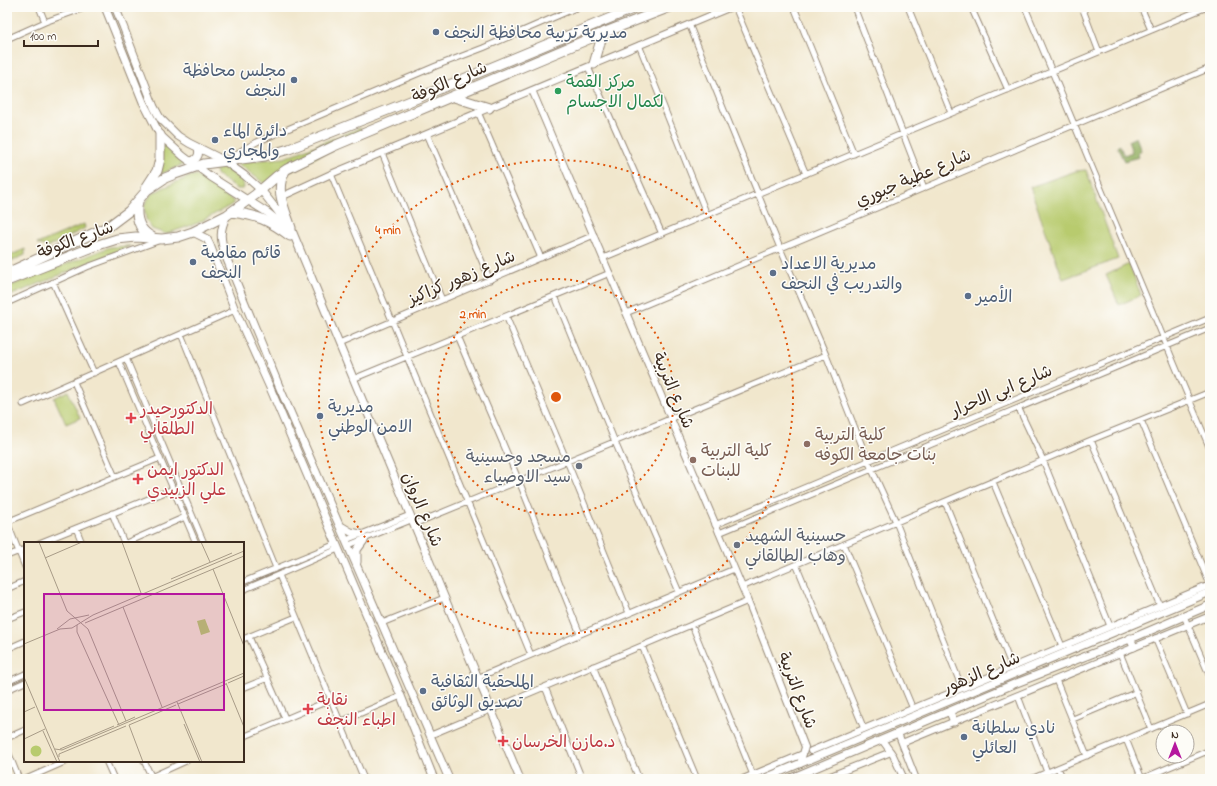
<svg xmlns="http://www.w3.org/2000/svg" width="1217" height="786" font-family="'Indie Flower','Playpen Sans Arabic',sans-serif">
<rect width="100%" height="100%" fill="#fdfcf7"/>
<filter id="ink" filterUnits="userSpaceOnUse"><feTurbulence type="fractalNoise" baseFrequency=".025" numOctaves="2"/><feDisplacementMap in="SourceGraphic" scale="8" xChannelSelector="R" yChannelSelector="G"/><feConvolveMatrix kernelMatrix="1 2 1 2 8 2 1 2 1" color-interpolation-filters="sRGB"/></filter>
<filter id="wash" filterUnits="userSpaceOnUse"><feTurbulence type="fractalNoise" baseFrequency=".012" numOctaves="4" result="noise"/><feDisplacementMap in="SourceGraphic" scale="16" xChannelSelector="R" yChannelSelector="G"/><feGaussianBlur stdDeviation="0.9" result="paint"/><feColorMatrix in="noise" values="0 0 0 0 0 0 0 0 0 0 0 0 0 0 0 0 0 1.4 0 .05"/><feComposite in="paint" operator="in"/></filter>
<g filter="url(#wash)">
<rect width="100%" height="100%" fill="#f1e7cd"/>
<path fill="#b8cb6e" stroke="#7a7a46" d="M360,128L362,133L265,184L236,162L284,158Z
M162,142L184,164L161,174Z
M227,166C234,171 244,178 244,188L242,189H237L216,174L215,170L216,167Z
M1086,170L1118,259L1063,279L1030,187L1076,171Z
M196,175L234,201L233,204L198,223L166,234L152,229L146,219L144,206L151,194L163,188L191,176Z
M84,224L85,228L48,247L37,244Z
M130,246L7,297V287L110,247Z
M25,249V255L7,263V257Z
M1129,264L1141,295L1119,305L1106,275Z
M68,391L80,418L66,424L54,398Z"/>
<path fill="#92af61" stroke="#666c40" d="M1136,137L1141,150L1138,154L1139,157L1124,161L1117,147L1119,145L1124,155L1132,152L1128,141Z"/>
</g>
<g filter="url(#ink)">
<g fill="none" stroke-linecap="round" stroke-linejoin="round">
<defs>
<path id="minor" d="M39,7L45,22
M735,7L806,174
M794,7L854,154
M854,7L924,188
M908,7L951,113
M971,7L1008,90
M1025,7L1210,449
M1082,7L1099,52
M1141,7L1151,30
M689,24L780,248L826,355L868,461L896,522L962,688
M7,39L45,22L87,7
M639,45L707,215
M588,67L662,234
M478,112L541,258
M427,134L490,280
M382,153L442,300
M228,160L242,150L257,142L436,66L483,48L578,7
M331,174L531,655
M603,258L1207,7
M53,282L94,373
M555,296L615,442L679,592
M7,303L87,267L158,241
M626,313L1210,68
M506,316L567,461L629,613
M181,334L276,568
M457,336L519,481L580,634
M339,344L594,235
M126,358L204,543
M119,362L196,543
M353,379L610,273
M74,382L115,477
M23,404L235,310
M1019,409L1043,460L1110,626
M1141,420L1210,585
M1091,440L1160,606
M993,482L1062,646
M945,502L1012,667
M112,513L124,543
M7,522L160,458
M7,522L25,567
M414,524L826,355
M715,525L1210,318
M76,528L82,543
M719,533L1210,328
M346,540L410,515
M39,543L173,489
M126,543L185,517
M844,544L913,709
M349,545L411,520
M7,556L25,549
M796,564L864,729
M279,575L364,779
M243,582L336,544
M742,587L1091,440L1210,392
M7,589L25,581
M243,590L338,549
M1184,616L1210,677
M7,619L25,612
M382,623L444,598
M692,625L753,775
M249,637L285,718
M1155,638L1187,714
M243,639L296,617
M642,646L697,779
M7,649L25,641
M1120,653L1151,729
M593,666L639,779
M477,678L734,569
M1056,680L1087,756
M7,682L25,674
M545,687L582,779
M243,688L268,678
M7,690L25,682
M1018,696L1047,772
M1073,719L1137,692
M340,722L401,696
M431,735L748,601
M243,737L330,700
M7,738L25,730
M1126,739L1142,779
M7,749L19,779
M1207,751L1210,758
M106,761L114,779
M144,761L152,778
M1058,768L1063,779
M151,777L186,761
M26,779L67,761
M1031,779L1210,704
M1141,779L1210,750"/>
<path id="tertiary" d="M1208,7L1210,13
M532,90L748,601L805,747L800,764
M281,197L331,174L731,7
M898,733L916,779
M882,740L893,755L904,779
M902,743L1210,616
M811,751L1210,585
M743,779L803,754
M823,779L891,752"/>
<path id="secondary" d="M105,7L143,102L160,135L183,156L211,177L268,213L279,222L286,230
M115,7L123,26L154,107L160,118L178,136L189,143L223,160L244,175L261,190L291,228L339,344L520,779
M189,161C197,161 200,155 198,148
M227,215C219,231 220,239 226,257L279,386L449,779
M193,232L207,239L210,245L235,310L271,390L401,696L434,779
M341,526L351,532L360,534
M357,562V550L365,539
M1130,638L1134,647
M950,712L954,722
M763,779L1210,592
M789,779L1014,684L1135,637L1210,605"/>
<path id="trunk" d="M594,64L603,33
M454,97L489,108
M285,171C274,190 285,209 291,228
M146,188L157,171L160,159V135
M138,201C135,216 138,230 152,237
M231,212C257,215 269,220 290,236
M7,273L109,226L129,211L147,190L165,178L175,174L204,164L265,156L289,149L408,102L637,7
M7,281L98,245L117,239L136,237L162,239L178,237L193,232L227,215L255,195L277,176L287,169L334,146L603,33L670,7"/>
</defs>
<use href="#minor" stroke="#968876" stroke-width="7"/>
<use href="#tertiary" stroke="#968876" stroke-width="8"/>
<use href="#secondary" stroke="#968876" stroke-width="9"/>
<use href="#trunk" stroke="#968876" stroke-width="11"/>
<use href="#minor" stroke="#fff" stroke-width="5"/>
<use href="#tertiary" stroke="#fff" stroke-width="6"/>
<use href="#secondary" stroke="#fff" stroke-width="7"/>
<use href="#trunk" stroke="#fff" stroke-width="9"/>
</g>
</g>
<g fill="none" stroke="#df570d" stroke-width="2" stroke-dasharray="2 4">
<circle cx="556" cy="397" r="118"/>
<circle cx="556" cy="397" r="237"/>
</g>
<g fill="#5c6f8a" stroke="#fdfcf7" stroke-width="1.5">
<circle cx="436" cy="32" r="4"/>
<circle cx="294" cy="80" r="4"/>
<circle cx="215" cy="140" r="4"/>
<circle cx="193" cy="262" r="4"/>
<circle cx="773" cy="273" r="4"/>
<circle cx="968" cy="296" r="4"/>
<circle cx="320" cy="416" r="4"/>
<circle cx="423" cy="691" r="4"/>
<circle cx="964" cy="737" r="4"/>
</g>
<circle fill="#2e9e5b" stroke="#fdfcf7" stroke-width="1.5" cx="558" cy="91" r="4"/>
<g fill="#e0444e" stroke="#fdfcf7" stroke-width="1.5">
<path d="M129 412h4v4h4v4h-4v4h-4v-4h-4v-4h4z"/>
<path d="M136 473h4v4h4v4h-4v4h-4v-4h-4v-4h4z"/>
<path d="M306 703h4v4h4v4h-4v4h-4v-4h-4v-4h4z"/>
<path d="M501 735h4v4h4v4h-4v4h-4v-4h-4v-4h4z"/>
</g>
<g fill="#8d6e63" stroke="#fdfcf7" stroke-width="1.5">
<circle cx="807" cy="444" r="4"/>
<circle cx="693" cy="460" r="4"/>
</g>
<g fill="#6b7280" stroke="#fdfcf7" stroke-width="1.5">
<circle cx="579" cy="466" r="4"/>
<circle cx="737" cy="545" r="4"/>
</g>
<g text-anchor="middle" stroke-width="3" stroke-linejoin="round" paint-order="stroke">
<g font-size="17" fill="#4e5e75" stroke="#fdfcf7" text-anchor="start">
<text x="444" y="38">مديرية تربية محافظة النجف</text>
<text x="286" y="76" text-anchor="end">مجلس محافظة<tspan x="286" dy="20">النجف</tspan></text>
<text x="223" y="136">دائرة الماء<tspan x="223" dy="20">والمجاري</tspan></text>
<text x="201" y="258">قائم مقامية<tspan x="201" dy="20">النجف</tspan></text>
<text x="781" y="269">مديرية الاعداد<tspan x="781" dy="20">والتدريب في النجف</tspan></text>
<text x="976" y="302">الأمير</text>
<text x="328" y="412">مديرية<tspan x="328" dy="20">الامن الوطني</tspan></text>
<text x="431" y="687">الملحقية الثقافية<tspan x="431" dy="20">تصديق الوثائق</tspan></text>
<text x="972" y="733">نادي سلطانة<tspan x="972" dy="20">العائلي</tspan></text>
</g>
<g font-size="17" fill="#3b2a1e" stroke="#fdfcf7">
<text transform="translate(449 81) rotate(-23)" y="6">شارع الكوفة</text>
<text transform="translate(913 177) rotate(-23)" y="6">شارع عطية جبوري</text>
<text transform="translate(75 239) rotate(-20)" y="6">شارع الكوفة</text>
<text transform="translate(461 277) rotate(-23)" y="6">شارع زهور كزاكيز</text>
<text transform="translate(674 390) rotate(67)" y="6">شارع التربية</text>
<text transform="translate(1001 390) rotate(-23)" y="6">شارع ابی الاحرار</text>
<text transform="translate(423 509) rotate(67)" y="6">شارع الروان</text>
<text transform="translate(981 672) rotate(-23)" y="6">شارع الزهور</text>
<text transform="translate(798 690) rotate(69)" y="6">شارع التربية</text>
</g>
<g font-size="17" fill="#27864d" stroke="#fdfcf7" text-anchor="start">
<text x="566" y="87">مركز القمة<tspan x="566" dy="20">لكمال الاجسام</tspan></text>
</g>
<g font-size="17" fill="#be3a42" stroke="#fdfcf7" text-anchor="start">
<text x="140" y="414">الدكتورحيدر<tspan x="140" dy="20">الطلقاني</tspan></text>
<text x="147" y="475">الدكتور ايمن<tspan x="147" dy="20">علي الزبيدي</tspan></text>
<text x="317" y="705">نقابة<tspan x="317" dy="20">اطباء النجف</tspan></text>
<text x="512" y="747">د.مازن الخرسان</text>
</g>
<g font-size="17" fill="#785e54" stroke="#fdfcf7" text-anchor="start">
<text x="815" y="440">كلية التربية<tspan x="815" dy="20">بنات جامعة الكوفه</tspan></text>
<text x="701" y="456">كلية التربية<tspan x="701" dy="20">للبنات</tspan></text>
</g>
<g font-size="17" fill="#5b616d" stroke="#fdfcf7" text-anchor="end">
<text x="571" y="462">مسجد وحسينية<tspan x="571" dy="20">سيد الاوصياء</tspan></text>
<text x="745" y="541" text-anchor="start">حسينية الشهيد<tspan x="745" dy="20">وهاب الطالقاني</tspan></text>
</g>
</g>
<g transform="translate(24 542)">
<rect width="220" height="220" fill="#f1e7cd"/>
<path d="M181,77L186,90L177,93L173,79ZM6.5 209a5.5 5.5 0 1 1 11 0a5.5 5.5 0 1 1-11 0Z" fill="#b8cb6e"/>
<path fill="none" stroke="#a89b87" stroke-width="1" d="M15,0L43,69L64,87L102,179M98,0L117,51M177,0L186,20M21,16L58,0M189,27L220,104M147,37L208,11M99,65L138,165M61,81L220,14M53,83V90L95,183M33,87L46,77L65,73M0,102L36,87L48,86L69,73L220,9M0,135L36,220M202,141L220,185M204,141L220,134M153,160L178,220M154,162L202,142M0,170L11,165M160,182L176,220M93,183L111,175M105,183L152,163M105,183L119,220M19,189L33,220M0,197L21,187M31,207L38,208L220,131M36,207L90,184M35,215V212L102,184"/>
<path fill="#b5179e" fill-opacity="0.15" stroke="#b5179e" stroke-width="2" d="M20,52H200V168H20Z"/>
<rect width="220" height="220" fill="none" stroke="#3b2a1e" stroke-width="2"/>
</g>
<circle cx="556" cy="397" r="6" fill="#df570d" stroke="#fdfcf7" stroke-width="2"/>
<g font-size="12" text-anchor="middle" font-weight="bold" fill="#df570d" stroke="#fdfcf7" stroke-width="3" stroke-linejoin="round" paint-order="stroke">
<text x="388" y="234">4 min</text>
<text x="473" y="318">2 min</text>
</g>
<rect width="1217" height="786" fill="none" stroke="#fdfcf7" stroke-width="24"/>
<g transform="translate(1175 744)"><circle r="19" fill="#fdfcf7" stroke="#afa8a0"/>
<path d="M0-3L7 15L0 10L-7 15Z" fill="#b5179e"/>
<text y="-6" font-size="11" font-weight="bold" text-anchor="middle" fill="#3b2a1e">N</text>
</g>
<path d="M24 40v6h74v-6" fill="none" stroke="#3b2a1e" stroke-width="2"/>
<text x="30" y="40" font-size="12" fill="#3b2a1e" stroke="#fdfcf7" stroke-width="3" paint-order="stroke">100 m</text>
</svg>
